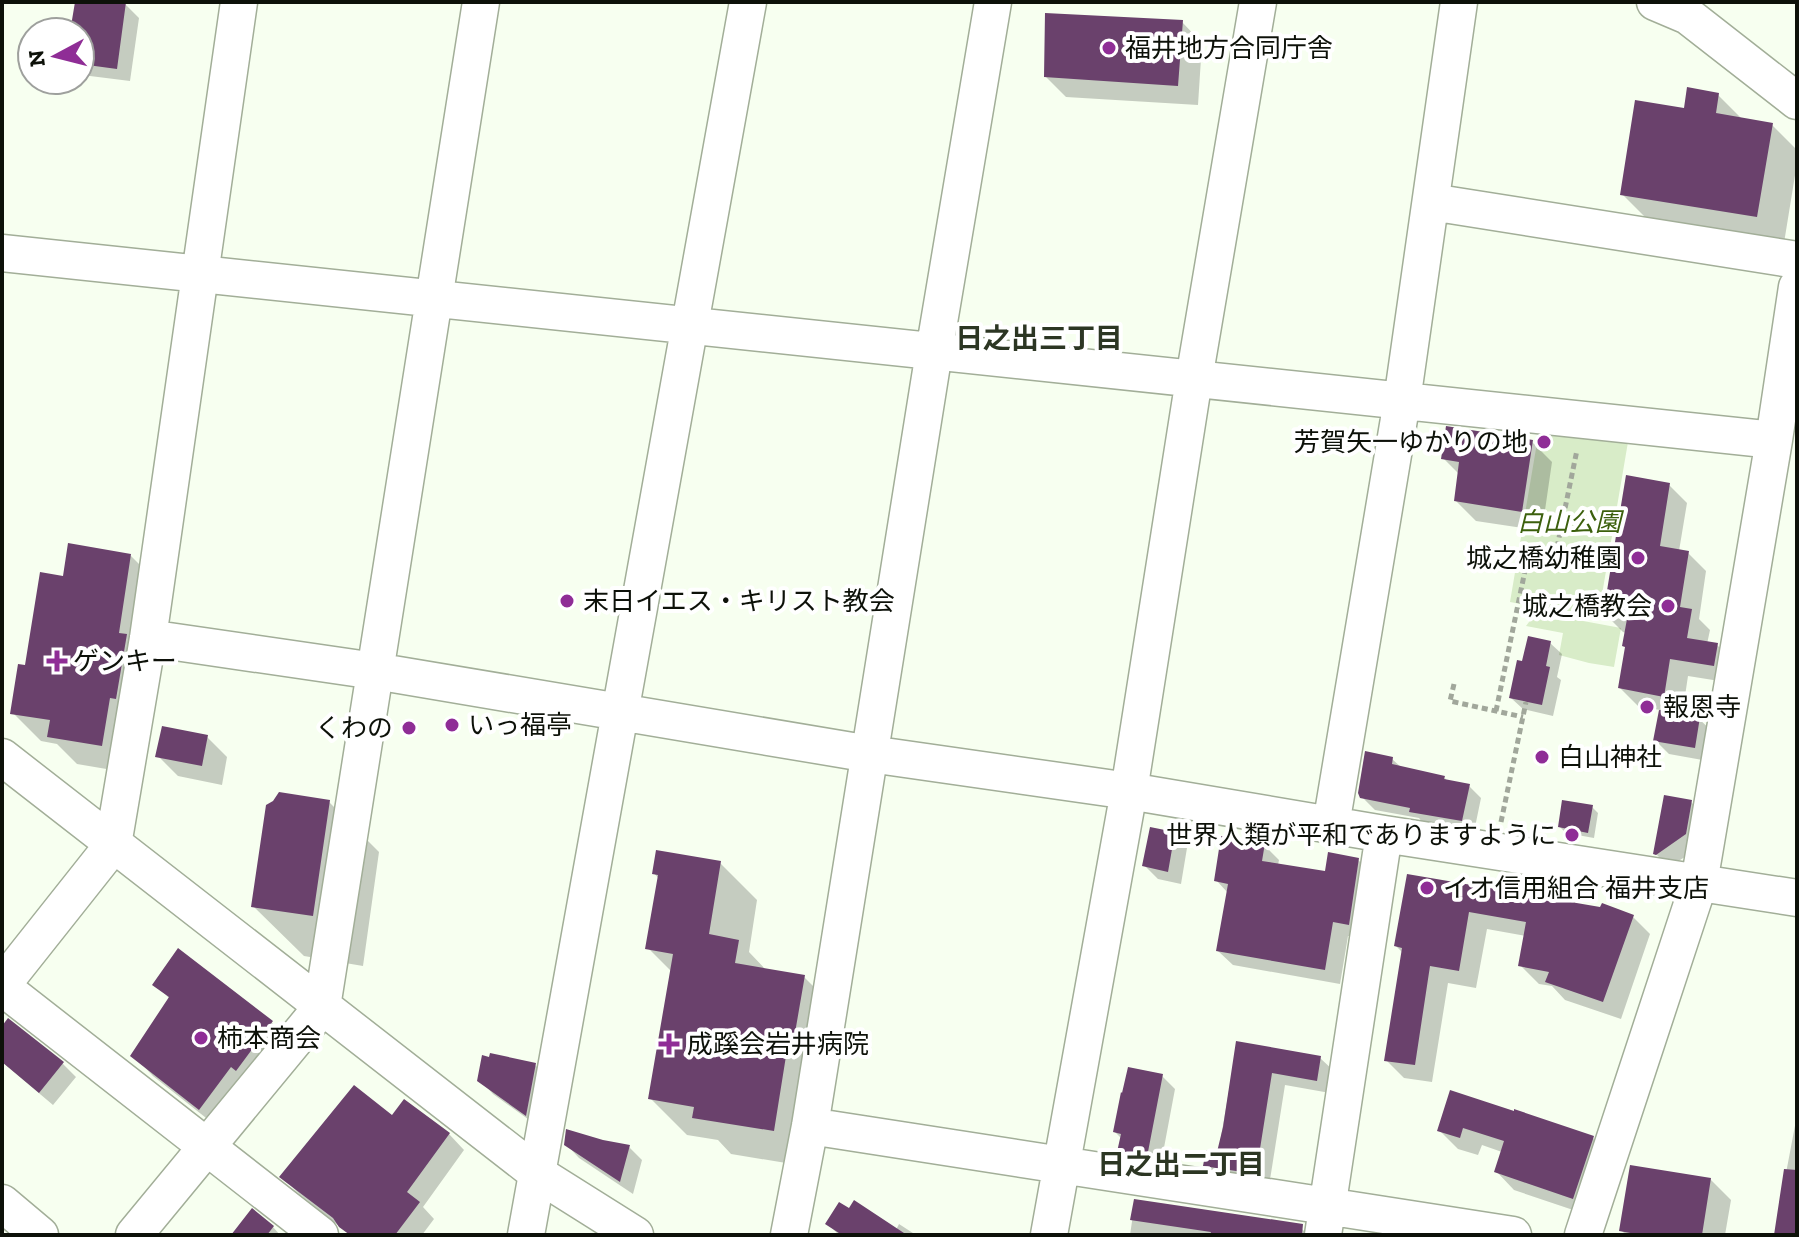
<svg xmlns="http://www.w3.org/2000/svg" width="1799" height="1237" font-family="'Zilla Slab','Noto Sans JP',serif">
<rect width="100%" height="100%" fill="#f7fff0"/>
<path fill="#d8ecc8" d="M1539,431L1628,442L1598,618L1510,602Z
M1532,618L1554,620L1567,618L1621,628L1614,667L1589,663L1559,655L1563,633L1526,626Z"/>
<path fill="#0003" d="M77,2H109L125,4L139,18L130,81L82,75L80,73V32H73Z
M1182,22L1202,43L1198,105L1066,97L1046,77Z
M1718,95L1743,120L1772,125L1797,150V163L1784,243L1649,221L1622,194L1686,110Z
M1532,442L1552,462L1542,531L1476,521L1456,501L1460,475L1443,458Z
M1669,485L1687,503L1679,551L1688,553L1706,571L1699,619L1710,630L1707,644L1717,645L1736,664L1732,683L1688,676L1682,716L1699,719L1713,732L1708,761L1669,754L1656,741L1660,710L1638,706L1620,688L1627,649L1626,633L1623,632L1605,614Z
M131,556L159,584L130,773L77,764L57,744L41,741L13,713L27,668L65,578Z
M1550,643L1562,654L1557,677L1561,680L1553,716L1523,709L1511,698L1524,664Z
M207,737L227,757L222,785L178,776L158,756Z
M1392,759L1402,768L1444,777L1448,782L1469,786L1481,798L1474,832L1423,823L1419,818L1375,810L1362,797Z
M329,802L379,852L363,966L304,956L253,906Z
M1691,802L1704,816L1699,848L1669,867L1656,854Z
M1592,807L1598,813L1594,838L1566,833L1560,827Z
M1174,834L1187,848L1181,884L1158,879L1145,866Z
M1264,845L1279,860L1278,865L1326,874L1358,860L1373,874L1363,939L1348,936L1340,984L1233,965L1218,951L1228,893L1216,880Z
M720,863L757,900L749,952L767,971L804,977L841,1014L810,1167L731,1154L718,1140L687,1135L650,1098L672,972L648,948L659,879L654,873Z
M1408,876L1632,916L1650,934L1621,1019L1565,1000L1552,986L1539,984L1521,966L1526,936L1487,929L1476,988L1448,983L1432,1082L1404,1078L1386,1060L1403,953L1396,946Z
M155,984L271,1022L292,1042L220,1129L153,1076L133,1055L170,999Z
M8,1021L63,1064L76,1077L53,1105L2,1062V1029Z
M1237,1044L1320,1058L1334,1071L1330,1093L1285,1085L1269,1186L1219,1178L1205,1165L1218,1154Z
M535,1065L548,1079L539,1127L493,1094L480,1080Z
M1162,1076L1175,1089L1160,1169L1133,1165L1119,1152L1122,1139L1115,1132Z
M1451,1093L1593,1138L1611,1156L1591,1216L1514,1190L1496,1171L1502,1152L1482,1145L1478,1155L1458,1149L1439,1130Z
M1797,1115V1235H1776L1783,1189Z
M392,1118L449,1134L464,1150L423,1207L434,1219L422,1235H350L297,1192L282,1176Z
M566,1144L629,1147L642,1160L633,1194L579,1158Z
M1710,1179L1731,1200L1725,1235H1626L1622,1231Z
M1135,1201L1298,1225L1308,1235H1130Z
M252,1211L273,1227L280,1235H233Z
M827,1223L896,1230L899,1224L916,1235H836L837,1233Z"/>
<path fill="#6a416c" d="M75,2H126L117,69L80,64V32H70Z
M1045,13L1183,20L1178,86L1044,77Z
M1687,87L1719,93L1716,113L1773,123L1757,217L1620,195L1635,100L1684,108Z
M1446,426L1533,440L1522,512L1454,501L1459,462L1441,459Z
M1626,475L1670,483L1660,546L1689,551L1680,607L1692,609L1687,638L1718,643L1714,666L1670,659L1664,697L1618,688L1625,647L1622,646L1627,619L1603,615Z
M68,543L131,554L119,633L127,634L116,699L110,698L102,746L47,737L50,720L10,714L18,664L25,665L40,572L63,576Z
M1528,636L1551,641L1546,666L1550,667L1542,705L1509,698L1517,660L1522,661Z
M1659,710L1700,717L1695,748L1653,741Z
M162,726L208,735L202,766L155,757Z
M1365,751L1393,757L1392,764L1445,776L1444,779L1470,784L1462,821L1409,812L1410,808L1360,798L1358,793Z
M279,792L330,800L313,916L251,907L266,805L273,801Z
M1664,795L1692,800L1686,834L1656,855L1653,854Z
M1562,800L1593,805L1588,833L1558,827Z
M1150,827L1175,832L1168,872L1142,866Z
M1221,836L1265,843L1262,861L1325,871L1328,852L1359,858L1349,925L1333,922L1325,970L1216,951L1228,884L1214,881Z
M656,850L721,861L709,934L739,940L735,963L805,975L791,1056H786L774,1131L692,1118L694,1107L648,1099L673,954L645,949L658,875L652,874Z
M1407,874L1600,907L1602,903L1634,915L1603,1002L1545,982L1549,972L1518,966L1526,922L1469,912L1459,971L1430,966L1415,1065L1384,1061L1402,948L1394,946Z
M178,948L273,1021L236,1071L231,1067L199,1110L130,1056L169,997L152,985Z
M8,1018L64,1062L39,1093L2,1062V1026Z
M1236,1041L1321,1056L1317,1081L1272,1073L1256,1174L1203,1166L1206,1150L1217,1152L1223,1127Z
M490,1053L536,1063L526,1116L477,1081L482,1055L489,1057Z
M1128,1067L1163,1074L1147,1157L1117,1152L1121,1134L1113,1132L1121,1092L1122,1093Z
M354,1085L392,1115L404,1099L450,1133L407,1192L420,1202L395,1235H350L339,1227L333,1218L279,1177Z
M1450,1090L1514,1111V1109L1594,1136L1573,1199L1494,1172L1504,1141L1463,1128L1460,1138L1437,1131Z
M566,1129L603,1140L630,1145L620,1182L564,1145Z
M1630,1165L1711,1178L1702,1235H1642L1619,1231Z
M1784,1169L1797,1170V1235H1774Z
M1134,1199L1303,1224L1302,1235H1210L1211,1232L1130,1220Z
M854,1200L907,1235H842L825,1224L839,1202L849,1208Z
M252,1208L274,1226L267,1235H231Z"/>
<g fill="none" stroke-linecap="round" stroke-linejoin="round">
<defs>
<path id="minor" d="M1655,2L1688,16L1797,101
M1431,202L1797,260
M2,253L1774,440
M148,638L375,671L870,754L1129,791L1384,834L1797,898
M2,757L538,1174L635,1235
M1331,825L1402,401L1459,2
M2,985L113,845L148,638L239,2
M2,987L320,1235
M810,1126L1513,1235
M2,1203L40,1235
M134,1235L322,1007L481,2
M526,1235L748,2
M789,1235L810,1126L934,352L993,2
M1049,1235L1129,791L1194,379L1258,2
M1323,1235L1384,834
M1583,1235L1699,883L1774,440L1797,287"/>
</defs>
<use href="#minor" stroke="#a2ae98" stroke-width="39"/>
<path stroke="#a1a79b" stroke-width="5" stroke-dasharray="6 4" stroke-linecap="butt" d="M1454,684L1450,701L1523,717
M1496,711L1527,561L1553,567L1577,450
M1501,822L1526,702"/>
<use href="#minor" stroke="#fff" stroke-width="36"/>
</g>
<g fill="#8f2d96" stroke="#fff" stroke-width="3">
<circle cx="1109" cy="48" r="8"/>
<circle cx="1544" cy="442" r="8"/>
<circle cx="1638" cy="558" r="8"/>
<circle cx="567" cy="601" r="8"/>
<circle cx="1668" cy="606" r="8"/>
<path d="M53 649h8v8h8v8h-8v8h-8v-8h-8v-8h8z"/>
<circle cx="1647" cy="707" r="8"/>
<circle cx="452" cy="725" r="8"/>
<circle cx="409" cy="728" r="8"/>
<circle cx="1542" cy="757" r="8"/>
<circle cx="1572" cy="835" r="8"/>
<circle cx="1427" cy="888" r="8"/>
<circle cx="201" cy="1038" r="8"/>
<path d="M665 1032h8v8h8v8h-8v8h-8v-8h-8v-8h8z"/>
</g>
<g text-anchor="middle" stroke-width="8" stroke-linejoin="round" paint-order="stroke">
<g font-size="26" fill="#0d1109" stroke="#fff" text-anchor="start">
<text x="1125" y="57">福井地方合同庁舎</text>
<text x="1528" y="451" text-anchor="end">芳賀矢一ゆかりの地</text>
<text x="1622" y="567" text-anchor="end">城之橋幼稚園</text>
<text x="583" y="610">末日イエス・キリスト教会</text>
<text x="1652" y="615" text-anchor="end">城之橋教会</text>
<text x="73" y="670">ゲンキー</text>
<text x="1663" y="716">報恩寺</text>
<text x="468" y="734">いっ福亭</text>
<text x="393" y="737" text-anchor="end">くわの</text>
<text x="1558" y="766">白山神社</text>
<text x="1556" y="844" text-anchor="end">世界人類が平和でありますように</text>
<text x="1443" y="897">イオ信用組合 福井支店</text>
<text x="217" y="1047">柿本商会</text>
<text x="687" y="1053">成蹊会岩井病院</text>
</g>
<g font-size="26" font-style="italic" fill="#3c600d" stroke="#fff">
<text x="1569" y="531">白山公園</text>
</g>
<g font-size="28" font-weight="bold" fill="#2c3623" stroke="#fff">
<text x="1039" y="348">日之出三丁目</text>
<text x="1181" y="1174">日之出二丁目</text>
</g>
</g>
<rect width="1799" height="1237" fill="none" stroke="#0d1109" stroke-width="8"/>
<g transform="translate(56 56) rotate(263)"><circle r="38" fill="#ffffff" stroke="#9ea09d" stroke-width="2"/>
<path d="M0-6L14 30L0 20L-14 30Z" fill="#8f2d96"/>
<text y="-12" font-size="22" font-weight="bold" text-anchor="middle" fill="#0d1109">N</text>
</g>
</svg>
